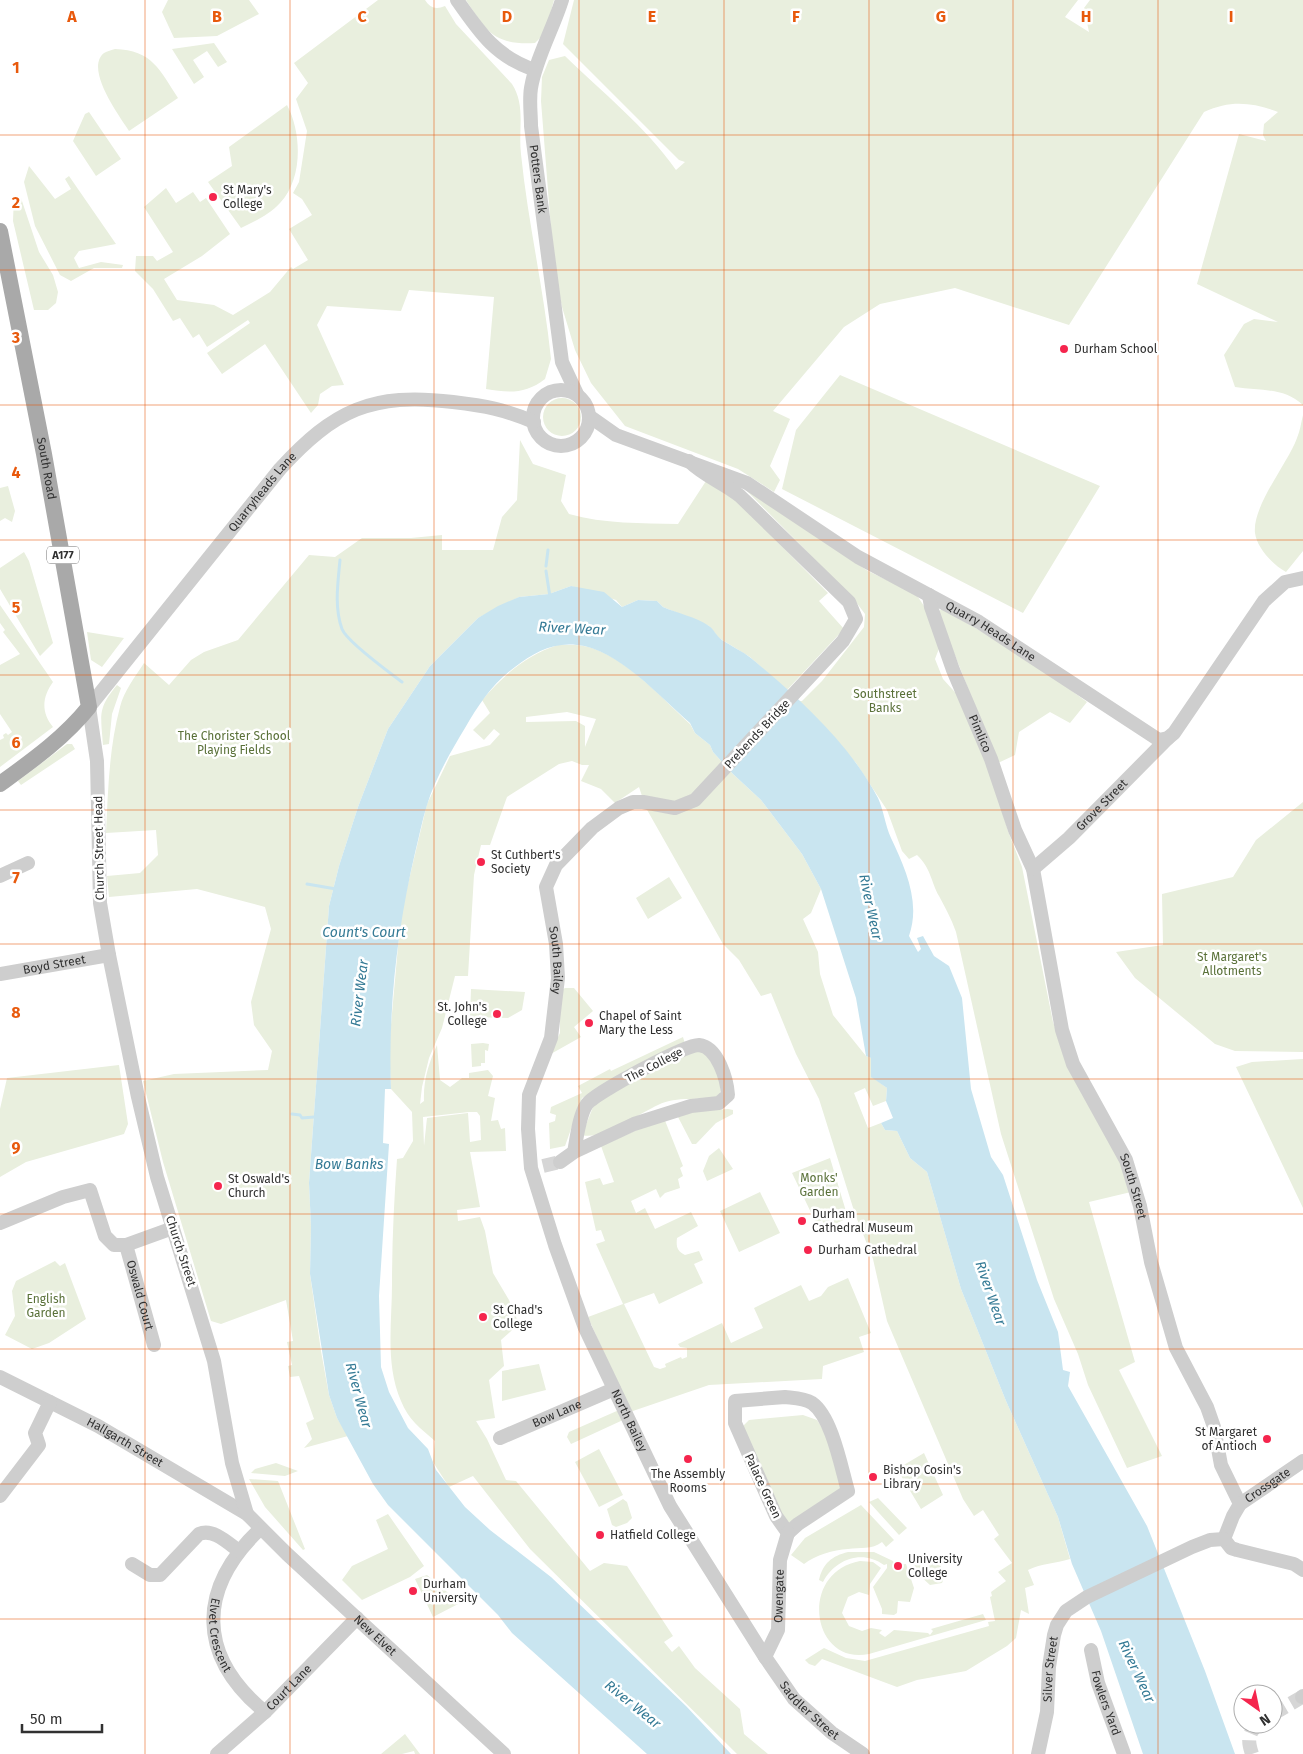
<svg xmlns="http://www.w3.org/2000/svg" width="1303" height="1754" font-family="'Fira Sans',sans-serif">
<rect width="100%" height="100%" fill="#fff"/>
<path fill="#e9efde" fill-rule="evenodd" d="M168,0H249L259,14L217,36L174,38L162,12Z
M378,0H425C430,8 436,10 445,6L456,24L512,84C526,106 518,129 521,154C528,223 544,290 551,359L545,379C526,394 509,393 486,389L494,297L409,290L401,311L327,306L317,325L344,385L332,386L320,394L318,405L311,413L265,344L222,374L207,353L250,323L248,320L207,347L199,334L193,338L180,318L173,321L153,289L135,271L136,256H153L157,261L173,252L144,207L166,188L176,203L193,192L200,202L206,198L230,234L202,256L164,279L177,300L214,305L233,315L270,292L291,267L293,269L308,260L289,229L312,215L302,199L293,193L299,182L307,131L296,99L308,83L294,63Z
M466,0H554L545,33L535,43C494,45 487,32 466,0Z
M574,0H1078L1065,17L1089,32L1084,8L1090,0H1303V405C1283,387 1260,391 1235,387L1224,355L1244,324L1254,319L1278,322L1197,284L1239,134L1266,141L1263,135L1264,124L1278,112C1252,102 1230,100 1204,112L1069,325L955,288L880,304L844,327L773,411L790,419L770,466L780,480L774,492L738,469L625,426L591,383L575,350L562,307L554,267L541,101L542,77L549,60L565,56C602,92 646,127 676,170L685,162L679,160L563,44Z
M214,43L227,62L218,67L207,51L193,60L204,77L194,84L172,49Z
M115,49C152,50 160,70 178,98L129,131C120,117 84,69 104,53C107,51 112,50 115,49Z
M287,105C302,133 303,179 280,203C269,215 255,221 241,228L208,182L232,166L229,147Z
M89,112L121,159L96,176L73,141L85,114Z
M29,166L55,199L71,189L65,179L69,176L116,244L79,251L74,258L79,268L101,262L123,265L122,268H94L71,281L60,275L35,226L24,182Z
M14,195L21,198L39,252L53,275L58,292L56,303L48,310H34L13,221Z
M840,375L1100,486L1023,613L782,489L796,430Z
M543 417a19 19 0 1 1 38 0a19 19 0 1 1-38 0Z
M1303,415V551L1286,572C1273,565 1257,548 1255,533C1252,506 1288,463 1297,438C1300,431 1301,423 1303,415Z
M520,440L533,464L566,475L561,501L569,514C604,524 642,523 678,524L706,481L738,502L828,593L819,601L844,629L787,690L750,657L719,638L709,626L663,607L657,601L638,600L622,607L616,600L571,586L549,594L519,597L478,618L430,666L388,729L358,807L339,866L329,906L309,1183L311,1227L310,1274L321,1351L329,1395L337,1418L348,1436L304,1448L312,1439L306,1423L314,1419L299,1376L290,1377L288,1366L292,1365L287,1342L293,1341L286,1300L221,1324L211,1321L163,1162L143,1081L174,1074L268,1070L272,1051L254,1025L251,1002L271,929L265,907L197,889L109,897L107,876L140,873L158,855L156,830L106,833C108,791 109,748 120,707C124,691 135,677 144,663L169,685L191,660L204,652L238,640L309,555L335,557L362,538H411L442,535V550H493L502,517L517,500Z
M8,486L15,511L12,522L5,518L0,521V488Z
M744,488L868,571L916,594L924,606L940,646L935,659L943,679L963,701L983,747L1008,831L1022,867L1053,1022L1071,1071L1121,1162L1131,1192L1089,1202L1135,1362L1119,1370L1162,1456L1127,1468L1088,1385L1078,1354L1054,1299L1001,1134L956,932C951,918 946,909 939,896C931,882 931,868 917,855L909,859L902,851L887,810L856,763L798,701H802L822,681L864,627L865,614L853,598Z
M24,552L29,561L53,643L40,656L0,589V568Z
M0,605L53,682C42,697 41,713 53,727L0,767V740L4,738L3,735L6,733L8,735L12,732L0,714V665L20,654L3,632L5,630L0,623Z
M942,609L1024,656L1087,702L1070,723L1050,712L1019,732L1015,755L998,763L940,618L939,611Z
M87,632L124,638L102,667L91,660Z
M558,645C569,645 581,644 592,648C627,659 663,699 690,724L695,733L710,745L713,752L733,774L761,800L802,854L821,889L811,913L803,919L818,952L820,974L833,1015L866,1056L871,1058L872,1077L887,1088L886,1101L873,1106L865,1088L854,1093L868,1128L881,1123L885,1130L897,1131L910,1158L927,1172L961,1289L1006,1401L1058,1517L1070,1559C1055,1564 1042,1563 1028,1570L1034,1585L1025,1588L1029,1614L1021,1610L1016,1638L1007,1646L966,1671L917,1680L897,1687L822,1659L815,1666L809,1664L805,1660L824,1648L846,1658L865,1661L989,1626L988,1622L995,1621L990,1597L992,1596L991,1592L1006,1581L998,1572L1012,1563L994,1539L999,1535L983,1510L974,1516L963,1499L887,1321L873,1259L855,1214L819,1099L796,1054L771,993L761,996L739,960L723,944L646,808L639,787L615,803L601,789L581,781L589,765H582L572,761L559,764L507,797L490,845H481L474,875L468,976H455L442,1028L429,1058L422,1087L420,1104L424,1101C423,1081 429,1062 437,1045L440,1080L450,1087L462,1078H469V1073L488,1070L493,1076L488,1096L495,1098L491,1121L498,1120L501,1129L505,1128L506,1151L470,1152L480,1207L457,1210L458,1221L480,1217L485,1231L493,1273L509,1300L519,1324L501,1340L504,1366L489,1380L495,1418L476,1421L487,1439L506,1480L516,1481L590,1571L604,1563L627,1566L673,1636L664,1642L672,1652L679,1646L695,1668L740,1709L744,1734L768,1754H737L530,1549L473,1476L449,1487L433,1462L435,1441C420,1428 408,1419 401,1401C385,1364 392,1323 392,1284C392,1242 394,1201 397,1159L403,1158L413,1141L412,1112L391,1089L389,1047L401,913L427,804L450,756L490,745L500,734L494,729L484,740L473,730L490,713L482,700C504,675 526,655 558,645ZM567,712L596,719L585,747V726L576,721L526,722V717ZM469,1112H477L480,1116L481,1140L470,1142L468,1113L427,1118L424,1146L423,1117Z
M117,685L121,688L112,714L109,744L103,745C101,715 97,709 117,685Z
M67,744H72L75,749L21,785L18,781Z
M1303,802V1052L1235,1051L1215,1044L1135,978L1116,952L1163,945L1162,894L1233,877L1256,840Z
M669,877L682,898L648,919L636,898Z
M565,988H574L593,1011L574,1027L581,1037L549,1055L560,1033V991Z
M471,989L525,992L522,1010L508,1018L470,1017Z
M683,1037L685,1044L582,1098L565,1146L550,1149L549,1123L555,1121L556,1115L550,1113L551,1107L582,1093L578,1086L610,1069L611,1071Z
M483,1043L489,1044L488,1051L485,1050V1063H481V1066L472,1067L471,1044Z
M695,1050L703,1051C712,1063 726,1080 719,1096C699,1102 678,1095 658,1105C640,1113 602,1141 582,1135L595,1102Z
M1303,1059V1208L1236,1067L1252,1062Z
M119,1065L128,1124L124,1134L26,1162L0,1177V1109L7,1078Z
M728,1109L733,1110V1114L716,1123L696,1144H692L678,1117C697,1108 708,1111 728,1109Z
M664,1118L683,1166L680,1168L683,1176L678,1179L680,1188L665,1193L660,1198L656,1189L631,1201L636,1213L645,1208L655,1229L691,1212L698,1226L677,1238C676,1247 677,1251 685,1255L699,1251L703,1260L694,1264L703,1283L659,1304L654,1293L624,1304L654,1367L660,1369L666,1367L665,1364L681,1357L682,1359L687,1357V1348L680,1347L678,1344L722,1323L731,1343L763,1328L754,1308L801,1285L809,1301L821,1296L828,1287L848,1278L871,1333L859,1337L864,1352L823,1366L822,1379L709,1385L630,1412L588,1317L623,1304L596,1244L605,1241L601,1230L596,1231L585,1182L600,1178L603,1185L614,1182L601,1146Z
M719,1148L733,1169L707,1181L703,1171L709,1156Z
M830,1158L848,1218L826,1228L822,1220L816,1223L792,1173Z
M760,1192L780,1233L739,1252L720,1211Z
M55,1261L60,1266L65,1263L86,1319L49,1343L32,1349L5,1335L15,1316L12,1291L16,1281Z
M539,1364L546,1390L502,1401V1371Z
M619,1410L623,1420L571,1444L567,1437L569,1432Z
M803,1415L817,1420L826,1434L843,1485L839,1494L789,1523L784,1520L742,1427L749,1420Z
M599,1449L623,1495L599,1507L575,1462Z
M924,1453L943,1495L921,1509L897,1469Z
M276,1463L298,1471L285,1476L251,1473L255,1469Z
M249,1479L278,1481L305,1549L303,1550L265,1507Z
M878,1498L907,1528L899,1535L869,1502Z
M623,1499L627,1502L632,1518L627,1523L616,1527L612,1525L607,1509Z
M861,1505L894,1540L886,1547L882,1542C872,1550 860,1547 848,1549C833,1550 816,1555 804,1564L791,1555L805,1538Z
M388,1514L424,1566L410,1577L362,1600L342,1580L352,1566L388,1549L376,1520Z
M848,1552H874L893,1561L895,1565L906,1564L914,1588L910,1602L898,1601L897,1613L894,1615L882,1614V1609L873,1587L887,1568V1564L884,1565C862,1549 835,1559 823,1582L819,1580C823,1563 832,1556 848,1552Z
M919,1557C932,1556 942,1563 945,1575L942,1583L930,1585L919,1575L914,1564Z
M860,1561L873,1562L881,1568L870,1584L869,1595L859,1592L848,1597L842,1613L849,1626L862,1631L871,1628L882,1630L879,1633L885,1637L894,1630L928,1633L930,1635L933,1631L931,1629L983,1614L986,1620L869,1654C811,1666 798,1572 860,1561Z
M427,1575L460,1603L433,1617L415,1579Z
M405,1734L420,1754H415L414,1751L402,1754H381Z"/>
<path fill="#c9e5f0" d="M571,586L604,592L622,607L638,600L657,601L663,607C677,613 696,617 709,626C714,629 716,636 722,640C731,646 742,651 751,658C798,697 849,743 878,798C884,811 885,825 891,838C905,868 921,902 909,936L918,952L921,949L917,938L923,936L934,956L949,966L962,998L971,1089L991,1157L1003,1175L1037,1280L1058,1332L1063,1370L1070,1372L1068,1386L1147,1526L1205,1671L1235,1754H1143L1101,1631L1072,1564L1058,1517L1006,1401L961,1289L927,1172L910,1158L897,1131L885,1130L881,1123L893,1118L886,1101L887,1088L871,1077V1058L866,1056L856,998L821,889L802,854L761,800L733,774L713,752L710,745L695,733L690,723C661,698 617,648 577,645C553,642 533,653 515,667C493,683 479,704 465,728C451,751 435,779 427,805C422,821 419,837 415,853C397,930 388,1010 391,1089H385L383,1143L389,1144L379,1296L381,1367L389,1392L408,1428L428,1449L436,1470L465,1507L490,1530L551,1577L686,1706L731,1754H647L512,1633L498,1615L388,1505L373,1484L337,1418L329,1395L310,1274L311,1227L309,1183L329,906L339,866L358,807L388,729L430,666L478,618L498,606L519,597L549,594Z"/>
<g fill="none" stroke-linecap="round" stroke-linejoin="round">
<path stroke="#c9e5f0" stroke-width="3" d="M340,560C338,582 334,607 342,629C347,642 389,672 402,682
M546,566L548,550
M546,571L550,597
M307,884L336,889
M292,1114L300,1115L302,1118L314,1117"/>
<path stroke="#d6d6d6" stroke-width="14" stroke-dasharray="14 7" stroke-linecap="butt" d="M543,1166L560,1162
M1273,1714L1302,1697
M1252,1754C1248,1742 1247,1734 1258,1724"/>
<g stroke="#cecece" stroke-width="14">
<path d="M457,0C480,33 496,57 535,70"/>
<path id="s1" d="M562,0C553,29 536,58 531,88C529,100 531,114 531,126L562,362L577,394"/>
<circle cx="561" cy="418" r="28"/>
<path id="s2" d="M589,416L616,435L747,483L858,557L979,622L1159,740L1168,738L1174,733L1264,601L1285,582L1303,578"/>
<path id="s3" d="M689,461C704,476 724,483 740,496L849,602L856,619L843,641L695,800L675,808L643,802H633L619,808L592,828L556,865L546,887L556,944L558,978L551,1038L529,1095L528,1129L531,1168L555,1245L585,1328L670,1506L765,1657L794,1699L832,1733L863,1754"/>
<path id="s4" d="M929,595L931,607L953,670L991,759L1015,830L1033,869L1062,1030L1073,1064L1126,1160L1140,1206L1151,1262L1176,1348L1207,1407L1214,1427L1221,1465L1240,1504"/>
<path id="s5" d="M1033,869L1069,838L1168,738"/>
<path d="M0,876L28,863"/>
<path id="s6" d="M0,974L109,955"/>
<path d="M560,1162L574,1152L634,1124L691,1106L719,1103L728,1095C727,1080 718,1047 699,1045C686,1044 595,1093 587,1104C579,1115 577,1138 574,1152"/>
<path d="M0,1223L63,1197L90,1190L105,1236L114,1245H126L173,1228"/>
<path id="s7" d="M126,1245L154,1345"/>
<path id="s8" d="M0,1377L98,1426L247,1514L287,1554L504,1754"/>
<path d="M785,1397C793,1398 804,1398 812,1403C832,1417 841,1467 848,1491L798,1524L788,1533L776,1516L735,1423V1401Z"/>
<path id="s9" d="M500,1438L614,1389"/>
<path d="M0,1496L39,1445L35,1433L50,1402"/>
<path id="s10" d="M247,1514L232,1463L214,1361L157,1177L138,1097L109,955L100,903L97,761L89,707L280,469C334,410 372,392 453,402C486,406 503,409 534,422"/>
<path id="s11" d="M260,1529C197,1589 197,1656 265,1712"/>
<path id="s12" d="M1224,1539L1233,1516L1240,1504L1303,1461"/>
<path d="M1224,1539L1231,1548L1237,1550L1294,1564L1303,1570"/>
<path d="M132,1564L150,1575H160L199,1534C213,1528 228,1543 239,1551"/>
<path id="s13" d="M1091,1650L1098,1683L1124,1754"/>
<path id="s14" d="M765,1657L778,1630L780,1560L788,1533"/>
<path d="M1302,1697L1303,1696"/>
<path id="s15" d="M217,1754L265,1712L357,1618"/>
<path id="s16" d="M1038,1754L1047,1712L1049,1667L1054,1635L1057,1625L1066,1611L1087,1597L1192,1547L1210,1540L1224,1539"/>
</g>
<path stroke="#a9a9a9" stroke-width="16" id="s17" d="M0,231L44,454L89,707C64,738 33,760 0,784"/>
</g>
<path fill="none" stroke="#e8590c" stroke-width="1" stroke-opacity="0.55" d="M145,0V1754M290,0V1754M434,0V1754M579,0V1754M724,0V1754M869,0V1754M1013,0V1754M1158,0V1754M0,135H1303M0,270H1303M0,405H1303M0,540H1303M0,675H1303M0,810H1303M0,944H1303M0,1079H1303M0,1214H1303M0,1349H1303M0,1484H1303M0,1619H1303"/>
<g fill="#f5254d" stroke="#fff" stroke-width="2">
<circle cx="213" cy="197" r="5"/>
<circle cx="1064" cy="349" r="5"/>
<circle cx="481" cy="862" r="5"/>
<circle cx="497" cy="1014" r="5"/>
<circle cx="589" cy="1023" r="5"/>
<circle cx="218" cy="1186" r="5"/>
<circle cx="802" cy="1221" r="5"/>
<circle cx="808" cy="1250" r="5"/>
<circle cx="483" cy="1317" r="5"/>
<circle cx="1267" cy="1439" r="5"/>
<circle cx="688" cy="1459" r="5"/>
<circle cx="873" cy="1477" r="5"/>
<circle cx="600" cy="1535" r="5"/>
<circle cx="898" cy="1566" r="5"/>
<circle cx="413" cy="1591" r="5"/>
</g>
<g text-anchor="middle" stroke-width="5" stroke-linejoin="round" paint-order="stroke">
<rect fill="#fff" stroke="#6f6f6f" stroke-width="1" x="47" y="546.5" width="32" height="17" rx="4"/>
<g font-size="11" font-weight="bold" fill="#313131">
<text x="63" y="559">A177</text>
</g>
<g font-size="12" fill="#313131" stroke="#fff">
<text dy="4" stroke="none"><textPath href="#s1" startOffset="185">Potters Bank</textPath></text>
<text dy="4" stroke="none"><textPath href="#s17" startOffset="242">South Road</textPath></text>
<text dy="4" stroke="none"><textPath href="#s10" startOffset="1102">Quarryheads Lane</textPath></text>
<text dy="4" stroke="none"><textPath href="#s2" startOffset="458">Quarry Heads Lane</textPath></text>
<text dy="4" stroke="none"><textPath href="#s4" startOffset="148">Pimlico</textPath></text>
<text transform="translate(757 734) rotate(-47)" y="4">Prebends Bridge</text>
<text dy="4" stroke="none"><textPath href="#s5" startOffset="94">Grove Street</textPath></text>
<text transform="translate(99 848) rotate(-91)" y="4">Church Street Head</text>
<text dy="4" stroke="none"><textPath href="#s3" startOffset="738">South Bailey</textPath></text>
<text dy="4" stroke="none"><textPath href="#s6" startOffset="55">Boyd Street</textPath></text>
<text transform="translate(654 1065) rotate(-27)" y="4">The College</text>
<text dy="4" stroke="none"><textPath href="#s4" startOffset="630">South Street</textPath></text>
<text transform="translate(181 1251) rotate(72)" y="4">Church Street</text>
<text dy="4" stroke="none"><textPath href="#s7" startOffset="52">Oswald Court</textPath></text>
<text dy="4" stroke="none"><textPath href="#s9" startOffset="62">Bow Lane</textPath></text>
<text dy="4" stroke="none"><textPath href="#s3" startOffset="1222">North Bailey</textPath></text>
<text dy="4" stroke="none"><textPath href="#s8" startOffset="141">Hallgarth Street</textPath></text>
<text dy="4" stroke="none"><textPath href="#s12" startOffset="72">Crossgate</textPath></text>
<text transform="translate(763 1486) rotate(65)" y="4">Palace Green</text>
<text dy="4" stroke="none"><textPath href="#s14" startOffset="64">Owengate</textPath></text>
<text dy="4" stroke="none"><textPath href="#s8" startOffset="459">New Elvet</textPath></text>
<text dy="4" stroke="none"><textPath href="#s11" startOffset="121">Elvet Crescent</textPath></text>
<text dy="4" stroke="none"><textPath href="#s16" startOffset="86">Silver Street</textPath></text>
<text dy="4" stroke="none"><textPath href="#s15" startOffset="98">Court Lane</textPath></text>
<text dy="4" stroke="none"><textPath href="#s13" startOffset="55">Fowlers Yard</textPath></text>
<text dy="4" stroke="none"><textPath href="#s3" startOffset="1565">Saddler Street</textPath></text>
</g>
<g font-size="12" fill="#313131" stroke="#fff" text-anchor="start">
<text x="223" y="194">St Mary's<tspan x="223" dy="14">College</tspan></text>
<text x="1074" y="353">Durham School</text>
<text x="491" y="859">St Cuthbert's<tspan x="491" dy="14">Society</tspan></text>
<text x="487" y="1011" text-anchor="end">St. John's<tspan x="487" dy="14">College</tspan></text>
<text x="599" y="1020">Chapel of Saint<tspan x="599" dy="14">Mary the Less</tspan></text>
<text x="228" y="1183">St Oswald's<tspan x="228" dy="14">Church</tspan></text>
<text x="812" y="1218">Durham<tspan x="812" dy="14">Cathedral Museum</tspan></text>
<text x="818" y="1254">Durham Cathedral</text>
<text x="493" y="1314">St Chad's<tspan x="493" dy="14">College</tspan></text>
<text x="1257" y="1436" text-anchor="end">St Margaret<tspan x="1257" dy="14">of Antioch</tspan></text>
<text x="883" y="1474">Bishop Cosin's<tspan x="883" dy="14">Library</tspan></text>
<text x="688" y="1478" text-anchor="middle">The Assembly<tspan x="688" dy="14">Rooms</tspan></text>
<text x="610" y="1539">Hatfield College</text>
<text x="908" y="1563">University<tspan x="908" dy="14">College</tspan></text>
<text x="423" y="1588">Durham<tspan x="423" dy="14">University</tspan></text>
</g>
<g font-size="12" fill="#5a7139" stroke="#fff">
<text x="885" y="698">Southstreet<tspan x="885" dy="14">Banks</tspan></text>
<text x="234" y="740">The Chorister School<tspan x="234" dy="14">Playing Fields</tspan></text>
<text x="1232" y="961">St Margaret's<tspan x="1232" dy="14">Allotments</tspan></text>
<text x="819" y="1182">Monks'<tspan x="819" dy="14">Garden</tspan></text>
<text x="46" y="1303">English<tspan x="46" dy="14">Garden</tspan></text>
</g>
<g font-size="14" font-style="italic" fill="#347a95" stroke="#fff">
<text transform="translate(572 628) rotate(3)" y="5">River Wear</text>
<text transform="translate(871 907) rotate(78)" y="5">River Wear</text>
<text x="364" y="937">Count's Court</text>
<text transform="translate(359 993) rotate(-83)" y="5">River Wear</text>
<text x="349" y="1169">Bow Banks</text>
<text transform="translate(991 1293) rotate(71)" y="5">River Wear</text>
<text transform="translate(359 1395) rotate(75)" y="5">River Wear</text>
<text transform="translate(1137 1671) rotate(65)" y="5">River Wear</text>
<text transform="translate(633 1704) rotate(39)" y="5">River Wear</text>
</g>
</g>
<g font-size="16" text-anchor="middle" font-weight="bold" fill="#e8590c" stroke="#fff" stroke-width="5" stroke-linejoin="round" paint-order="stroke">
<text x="72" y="22">A</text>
<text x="217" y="22">B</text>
<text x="362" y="22">C</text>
<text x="507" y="22">D</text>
<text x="652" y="22">E</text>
<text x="796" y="22">F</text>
<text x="941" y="22">G</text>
<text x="1086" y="22">H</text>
<text x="1231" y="22">I</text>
<text x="16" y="73">1</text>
<text x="16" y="208">2</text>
<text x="16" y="343">3</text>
<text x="16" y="478">4</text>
<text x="16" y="613">5</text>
<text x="16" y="748">6</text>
<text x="16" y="883">7</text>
<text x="16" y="1018">8</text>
<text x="16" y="1153">9</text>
</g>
<g transform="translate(1258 1709) rotate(147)"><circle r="24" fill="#ffffff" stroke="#adadad"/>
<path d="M0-4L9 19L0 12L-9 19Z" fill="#f5254d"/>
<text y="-8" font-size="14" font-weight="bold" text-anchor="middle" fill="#313131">N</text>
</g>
<path d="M22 1724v8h80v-8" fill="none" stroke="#313131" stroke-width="2.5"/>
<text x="30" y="1724" font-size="15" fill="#313131" stroke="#ffffff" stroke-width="4" paint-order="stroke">50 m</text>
</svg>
